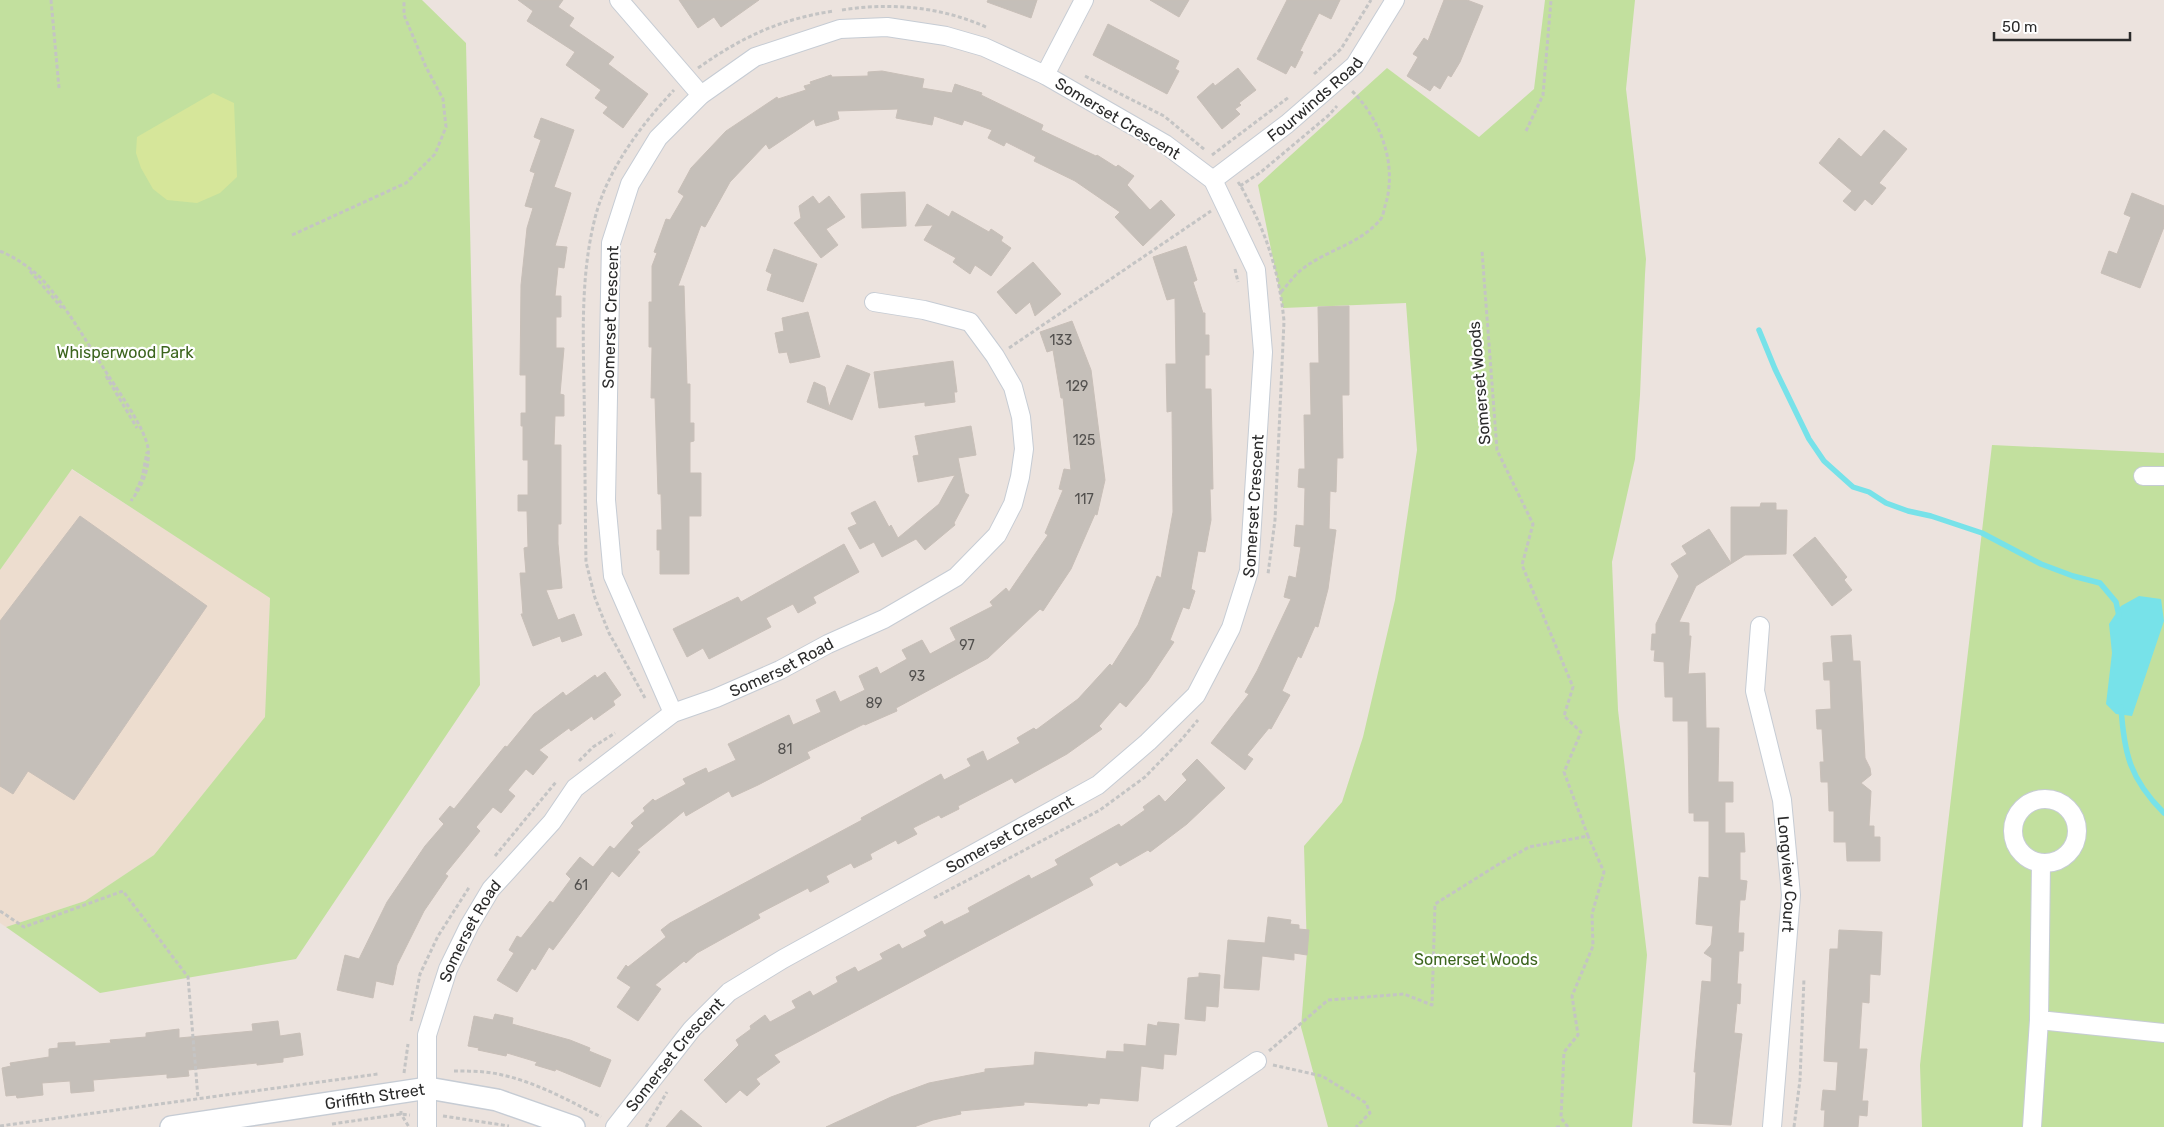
<svg xmlns="http://www.w3.org/2000/svg" width="2164" height="1127" font-family="Rubik,sans-serif">
<rect width="100%" height="100%" fill="#ece3de"/>
<path fill="#edddcf" d="M71,469L270,597L266,717L154,855L85,901L6,927L0,923V570Z"/>
<path fill="#c2e09e" d="M0,0H422L466,43L480,685L296,959L100,993L6,927L85,901L154,855L265,717L270,598L72,469L0,570Z
M1545,0H1635L1626,89L1646,259L1645,274L1640,395L1635,459L1612,562L1618,710L1647,955L1632,1127H1328L1301,1027L1307,952L1304,846L1342,802L1363,737L1395,600L1417,450L1406,303L1283,308L1258,185L1387,68L1479,137L1534,89Z
M1992,445L2164,453V1127H1922L1920,1065Z"/>
<path fill="#d6e69a" d="M213,93L234,103L237,177L220,193L197,203L167,200L153,189L141,168L136,153L137,137Z"/>
<path fill="#77e2e9" d="M2139,596L2161,599L2164,621L2132,716L2116,714L2106,704L2112,653L2109,624L2121,606Z"/>
<g fill="none" stroke-linecap="round" stroke-linejoin="round">
<path stroke="#77e2e9" stroke-width="5.5" d="M1759,330L1775,369L1809,439L1824,461L1853,487L1869,492L1886,503L1908,511L1931,516L1982,533L2041,564L2073,576L2100,583L2116,602L2119,616
M2121,707C2124,754 2130,779 2164,813"/>
</g>
<path fill="#c5bfb9" stroke="#c8bfb8" d="M518,0H563L558,7L574,18L569,26L614,57L608,64L648,94L623,128L603,113L608,107L595,98L601,90L566,65L575,52L527,21L533,11Z
M679,0H759L721,27L714,17L698,28Z
M988,0H1037L1031,18L987,2Z
M1150,0H1189L1179,17Z
M1287,0H1340L1331,19L1319,13L1300,51L1303,52L1295,68L1291,65L1286,74L1257,59Z
M1444,0H1467L1483,6L1460,62L1451,77L1448,75L1440,89L1434,85L1430,91L1407,76L1418,57L1413,54L1424,38L1428,41Z
M1108,24L1179,61L1175,69L1179,71L1167,94L1093,55Z
M1238,68L1256,90L1239,103L1241,105L1235,109L1240,114L1222,129L1197,97L1213,83L1215,86Z
M882,71L924,79L922,88L952,93L955,84L982,93L981,95L1043,125L1041,130L1096,156L1097,155L1116,167L1118,165L1134,176L1127,185L1150,210L1161,200L1175,215L1143,246L1115,217L1120,212L1075,181L1034,161L1036,157L1006,142L1004,146L988,138L992,130L964,120L962,125L934,116L932,125L896,118L898,109L837,111L839,119L816,126L814,119L769,149L766,144L730,182L705,227L701,225L678,286H684L687,384H690V423H694V441L690,442V473H701V516H689V574H660V550H657V530H662L661,494H658L655,398H651L652,347H649V302H652V266L657,253L654,252L666,219L670,220L684,196L678,192L691,168L726,131L777,97L778,99L806,90L804,86L811,84L810,82L831,75L832,77L868,76V72Z
M541,118L574,130L554,187L571,193L555,246L567,247L564,268L558,267L555,296H561V317H556V348H564L560,394L564,395V416H555L554,445H561V524H558V544L562,588L546,590L558,620L574,614L582,635L562,642L560,636L533,646L521,614H523L520,573H526L524,548L528,547L527,511H518V495H528V460H523V426H521V413H526V375H520L521,285L527,228L533,208L525,206L535,173L530,171L541,140L534,137Z
M1884,130L1907,149L1879,183L1886,188L1872,205L1865,199L1855,211L1843,201L1852,191L1819,163L1839,138L1861,157Z
M905,192L906,226L862,228L861,194Z
M2132,193L2164,206V227L2140,288L2101,273L2109,251L2117,254L2131,217L2124,214Z
M813,196L819,204L829,196L845,217L826,229L838,245L821,258L794,223L801,218L799,206Z
M927,204L949,217L952,211L989,232L991,229L1003,237L1001,241L1011,248L991,276L975,265L970,274L953,262L956,258L924,240L933,225L915,226Z
M1186,246L1197,280L1193,282L1203,313H1205V335H1209V355H1205V389H1211L1213,489H1210L1211,520L1205,552L1198,551L1191,589L1195,591L1189,609L1183,607L1170,640L1174,642L1148,681L1126,707L1120,702L1099,726L1102,729L1067,754L1015,783L1012,778L958,806L959,809L941,818L939,815L913,828L917,834L898,844L896,840L870,854L872,859L854,868L851,863L826,876L829,882L810,892L808,888L758,914L760,918L697,953L686,963L684,961L655,985L661,989L638,1021L617,1007L631,987L617,978L626,965L628,967L666,937L661,930L670,923L862,820L861,818L941,774L944,780L971,766L967,759L983,751L987,761L1020,743L1017,738L1034,728L1036,730L1078,699L1110,664L1112,666L1138,625L1157,576L1161,578L1173,512L1172,411L1167,412L1166,364H1176L1175,298L1167,300L1153,257Z
M774,249L817,264L803,302L767,290L772,274L766,271Z
M1033,262L1061,294L1035,316L1030,302L1016,314L997,292Z
M1349,306V395H1342L1343,458H1337L1336,492L1330,491L1329,529L1336,530L1328,589L1318,627L1315,626L1301,658L1298,656L1282,691L1290,695L1271,729L1269,728L1247,755L1253,759L1245,770L1211,743L1249,694L1245,692L1257,671L1291,599L1284,597L1289,576L1296,578L1301,547L1294,546L1296,525L1304,526L1305,488L1298,487L1299,469H1305L1304,415H1311L1310,363H1319L1318,307Z
M808,312L820,357L790,363L787,352L779,353L775,333L784,331L782,318Z
M1072,321L1091,370L1105,480L1097,515L1095,514L1071,569L1043,611L1040,609L988,658L896,708L897,711L865,725L864,724L807,752L810,758L758,785L732,797L729,791L686,816L684,811L637,850L640,852L619,877L612,871L553,950L549,947L535,970L532,968L517,992L497,980L514,953L509,950L517,936L521,938L550,901L553,903L571,879L566,874L580,857L593,867L610,846L614,849L634,826L631,823L645,811L643,808L653,799L655,801L686,784L683,779L706,768L708,773L736,760L728,744L789,715L793,725L821,712L816,700L835,691L840,702L865,690L859,676L877,667L880,674L907,659L902,650L922,640L930,654L956,640L950,628L993,606L990,602L1006,588L1009,592L1048,535L1045,533L1063,490L1059,489L1064,469L1071,470L1063,398H1061L1053,350L1047,352L1040,332Z
M953,361L957,392H954L955,402L925,406V402L879,408L874,372Z
M847,365L870,374L852,420L807,402L814,382L825,387L829,407Z
M971,426L976,455L958,458L965,493L969,495L954,523L955,525L925,550L916,539L882,557L874,542L860,549L848,528L857,524L851,513L875,501L889,527L891,525L898,538L939,504L955,475L918,482L913,456L919,455L915,436Z
M1761,503H1776V510H1787L1786,554L1745,555L1696,586L1679,622L1689,623V636H1691L1688,674L1705,673L1706,728H1719L1718,782H1733V802H1725V833H1744L1745,852H1740V880L1747,881L1745,900H1740L1738,933H1744L1743,951H1739L1737,984H1741L1740,1004L1737,1003L1734,1033L1742,1034L1731,1125L1693,1123L1696,1072H1694L1702,981L1711,982L1712,958L1704,953L1711,945L1713,926L1696,924L1699,877L1709,878V821H1694V813H1689L1688,721H1673V697H1665L1664,662L1654,661L1655,650H1651L1652,634H1656V624L1679,576L1671,564L1687,554L1682,546L1709,529L1731,563V507H1760Z
M80,516L207,606L74,800L28,771L13,794L0,786V621Z
M1815,537L1847,577L1844,580L1852,590L1832,606L1793,555Z
M844,544L859,572L813,597L816,603L798,613L793,604L766,618L771,627L709,659L703,648L687,657L673,629L738,597L741,602Z
M1851,635L1853,661H1860L1865,758L1870,768L1871,775L1861,783L1871,791L1869,826H1874V837H1880V861H1847L1846,842H1834V811H1829L1828,782H1821L1820,762H1824L1822,729H1817L1816,710L1831,709L1830,680H1824L1823,663L1833,662L1831,636Z
M605,672L621,695L613,701L615,705L594,720L592,716L571,731L569,728L539,750L548,757L533,775L526,769L508,790L515,796L501,813L493,807L476,827L480,831L445,874L448,876L424,911L397,965L393,985L376,981L373,998L337,990L345,955L359,959L387,902L425,846L444,824L439,819L450,806L454,809L505,746L507,747L534,714L563,692L566,696L595,675L597,678Z
M1197,759L1225,788L1187,824L1150,852L1148,850L1120,866L1117,862L1089,878L1093,885L774,1055L780,1062L756,1079L760,1084L747,1096L740,1090L726,1103L704,1080L739,1045L736,1040L751,1029L750,1026L765,1015L770,1022L796,1008L792,1001L810,991L813,996L838,982L836,977L855,967L858,972L883,959L880,954L899,944L902,949L927,936L924,931L942,921L944,925L970,912L968,908L1029,875L1031,879L1058,865L1055,860L1119,824L1121,827L1145,810L1143,807L1159,795L1165,802L1187,780L1182,774Z
M1268,917L1291,920L1290,924L1299,925V929L1309,930L1307,955L1294,953V960L1262,956L1259,990L1224,988L1228,940L1265,943Z
M1839,930L1882,932L1880,975L1870,974L1869,1003L1862,1002L1859,1049H1867L1862,1101H1868L1867,1116L1859,1115L1858,1127H1824L1825,1110H1821L1823,1090L1836,1091L1838,1062L1824,1061L1830,949H1838Z
M1199,973L1220,975L1218,1007L1206,1006L1205,1021L1185,1019L1188,978L1199,977Z
M495,1014L513,1018L512,1024L570,1040L590,1048L589,1051L611,1060L600,1087L556,1069L555,1071L535,1065L537,1062L507,1053L506,1056L478,1050L479,1048L468,1046L474,1016L493,1020Z
M278,1021L280,1036L300,1033L303,1055L283,1058V1062L257,1065V1063L188,1070L189,1076L167,1078V1074L93,1080L94,1091L71,1093L70,1081L42,1083L43,1095L17,1098L16,1095L6,1096L2,1068L11,1066L10,1063L49,1057V1049L58,1048V1043L75,1042V1046L111,1043L110,1040L146,1037V1033L179,1029V1038L253,1031L252,1024Z
M1158,1022L1179,1024L1176,1055L1164,1054L1163,1069L1141,1066L1138,1101L1100,1098L1099,1104L1088,1103L1087,1106L1024,1102V1105L960,1111L961,1114L933,1120L914,1127H826L891,1097L929,1083L985,1072V1069L1034,1065L1035,1052L1106,1059L1107,1051L1124,1052V1044L1146,1046L1148,1024L1157,1026Z
M681,1110L702,1127H666Z"/>
<g fill="none" stroke-linecap="round" stroke-linejoin="round">
<defs>
<g id="minor">
<path d="M619,0L701,95"/>
<path d="M1045,75L1084,0"/>
<path id="s1" d="M1213,180L1287,124L1355,65L1395,0"/>
<path d="M2143,476H2164"/>
<path id="s2" d="M1760,626L1755,691L1782,800L1791,895L1772,1127"/>
<circle cx="2045" cy="831" r="32"/>
<path d="M2041,863L2039,1020L2164,1033"/>
<path id="s3" d="M427,1127V1035L448,969L469,926L491,889L552,822L575,788L673,713L716,698L780,670L828,644L884,619L956,577L997,535L1013,504L1020,477L1024,449L1021,417L1013,387L995,356L970,322L924,310L874,302"/>
<path id="s4" d="M615,1127L692,1029L729,992L783,959L1098,785L1148,742L1196,695L1231,628L1249,571L1263,352L1256,270L1213,180L1165,144L1045,75L984,47L946,36L887,27L840,29L755,57L701,95L658,138L630,184L611,243L606,500L613,576L673,713"/>
<path d="M1159,1127L1257,1061"/>
<path d="M2032,1127L2039,1020"/>
</g>
<g id="tertiary">
<path id="s5" d="M171,1127L428,1088L497,1100L574,1127"/>
</g>
</defs>
<use href="#minor" stroke="#c6ccd4" stroke-width="20"/>
<use href="#tertiary" stroke="#c6ccd4" stroke-width="24"/>
<path stroke="#c4c4c4" stroke-width="3" stroke-dasharray="4 2.5" stroke-linecap="butt" d="M51,0L59,88
M842,10C891,2 943,7 988,28
M698,68C742,37 780,19 834,11
M1314,74L1341,49L1371,0
M1085,76L1164,116L1205,150
M1526,131L1543,95L1551,0
M1212,155L1289,97
M1238,182C1243,189 1247,198 1251,206C1270,243 1280,280 1284,321L1275,520L1268,574
M1240,186L1261,172L1329,115L1337,106
M292,235L406,183L435,154L446,127L443,99L426,67L404,15V0
M0,251C16,258 28,266 41,278C68,308 88,345 110,378C121,395 145,429 148,448C150,469 143,484 131,501
M1235,269L1238,282
M30,271L62,308
M1281,292C1289,283 1295,274 1305,267C1328,250 1361,243 1380,220C1383,217 1384,210 1385,206C1398,166 1381,119 1351,90
M1009,348L1211,211
M106,376L137,428
M136,491L142,478L147,452
M645,698L609,633L595,598L586,562C585,504 585,445 584,387C583,331 581,273 595,218C607,170 641,125 674,90
M579,761L593,747L615,733
M495,856L556,782
M934,898L1100,810L1145,777L1181,740L1198,720
M0,911L24,927L123,891L188,977L198,1098
M411,1021L420,974L438,936L470,886
M1269,1051L1328,1000L1404,994L1432,1005L1435,904L1499,864L1529,847L1588,836L1564,772L1581,732L1564,716L1573,687L1522,565L1533,524L1497,450L1482,251
M1273,1065L1322,1076L1366,1103L1370,1113L1356,1127
M454,1071C464,1071 475,1071 485,1072C527,1077 564,1098 601,1117
M404,1073L408,1044
M401,1111V1114L409,1127
M443,1116L509,1126
M332,1124L401,1114L410,1115
M0,1126L378,1074
M646,1127L667,1092
M1556,1127H1560
M1568,1127L1561,1118L1564,1052L1578,1035L1572,996L1593,946L1592,914L1604,872L1588,836
M1794,1127L1800,1080L1804,978"/>
<use href="#minor" stroke="#fff" stroke-width="18"/>
<use href="#tertiary" stroke="#fff" stroke-width="21"/>
</g>
<g text-anchor="middle" stroke-width="4.5" stroke-linejoin="round" paint-order="stroke">
<g font-size="14" fill="#52504e">
<text x="1061" y="345">133</text>
<text x="1077" y="391">129</text>
<text x="1084" y="445">125</text>
<text x="1084" y="504">117</text>
<text x="967" y="650">97</text>
<text x="917" y="681">93</text>
<text x="874" y="708">89</text>
<text x="785" y="754">81</text>
<text x="581" y="890">61</text>
</g>
<g font-size="16" fill="#2b2b2b" stroke="#fff">
<text dy="6" stroke="none"><textPath href="#s1" startOffset="130">Fourwinds Road</textPath></text>
<text transform="translate(1118 118) rotate(31)" y="6">Somerset Crescent</text>
<text transform="translate(610 317) rotate(-88)" y="6">Somerset Crescent</text>
<text transform="translate(1479 383) rotate(-95)" y="6">Somerset Woods</text>
<text dy="6" stroke="none"><textPath href="#s4" startOffset="934">Somerset Crescent</textPath></text>
<text dy="6" stroke="none"><textPath href="#s3" startOffset="625">Somerset Road</textPath></text>
<text dy="6" stroke="none"><textPath href="#s4" startOffset="499">Somerset Crescent</textPath></text>
<text dy="6" stroke="none"><textPath href="#s2" startOffset="252">Longview Court</textPath></text>
<text dy="6" stroke="none"><textPath href="#s3" startOffset="205">Somerset Road</textPath></text>
<text dy="6" stroke="none"><textPath href="#s4" startOffset="94">Somerset Crescent</textPath></text>
<text dy="6" stroke="none"><textPath href="#s5" startOffset="206">Griffith Street</textPath></text>
</g>
<g font-size="16" fill="#3c651e" stroke="#fff">
<text x="125" y="358">Whisperwood Park</text>
<text x="1476" y="965">Somerset Woods</text>
</g>
</g>
<path d="M1994 32v8h136v-8" fill="none" stroke="#2b2b2b" stroke-width="2.5"/>
<text x="2002" y="32" font-size="15" fill="#2b2b2b" stroke="#ffffff" stroke-width="4" paint-order="stroke">50 m</text>
</svg>
